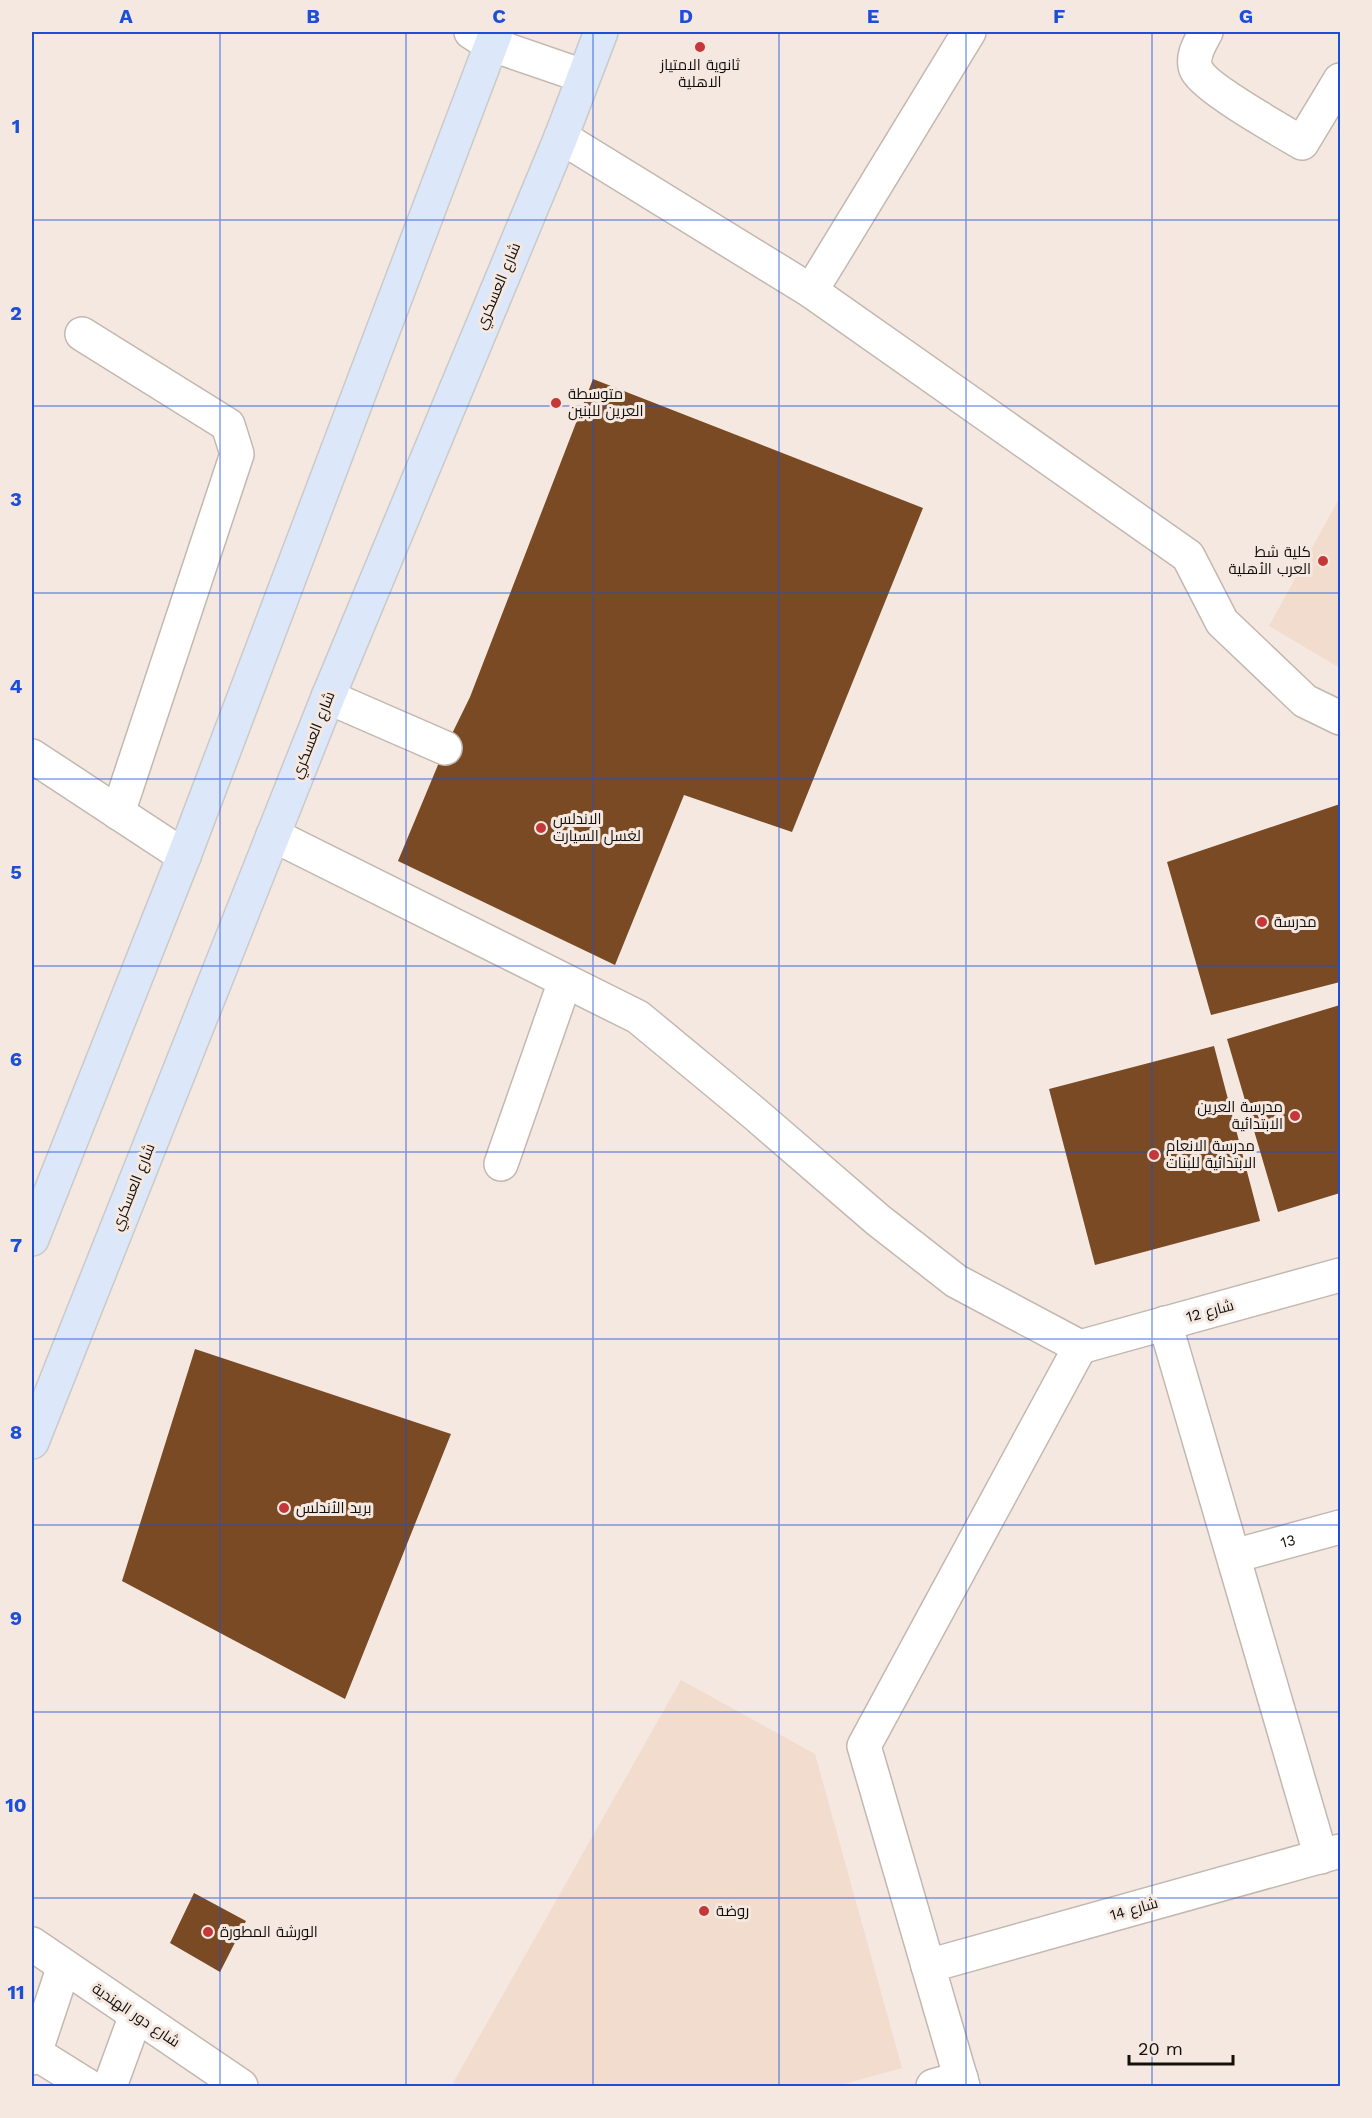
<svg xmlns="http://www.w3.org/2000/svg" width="1372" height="2118" font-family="'Work Sans',Cairo,sans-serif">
<rect width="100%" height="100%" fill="#f4e8e0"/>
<path fill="#f1dcce" d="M1340,497V668L1269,626Z
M681,1680L815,1754L902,2068L837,2086H459L453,2083Z"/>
<path fill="#794a23" d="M593,379L923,508L792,832L684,795L615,965L398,861L445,748L470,697Z
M1340,804V982L1211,1015L1167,862Z
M1340,1005V1193L1278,1212L1227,1039Z
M1214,1046L1260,1221L1095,1265L1049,1089Z
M195,1349L451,1434L345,1699L122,1581Z
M194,1893L246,1921L220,1972L170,1943Z"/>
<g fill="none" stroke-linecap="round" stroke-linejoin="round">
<defs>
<g id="minor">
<path d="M471,32L490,44L583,76"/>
<path d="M1206,32C1200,43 1190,58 1197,71C1207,89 1280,130 1302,143L1340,80"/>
<path d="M561,137L811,291L1188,556L1222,622L1305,701L1340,718"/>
<path d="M811,291L969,32"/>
<path d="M82,334L228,425L237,454L118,813"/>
<path d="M328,697L445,748"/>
<path d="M32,756L184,856"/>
<path d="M273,835L638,1017L754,1113L878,1220L956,1281L1080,1347"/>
<path d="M501,1164L565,981"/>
<path d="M1165,1323L1321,1857"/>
<path d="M1080,1347L1340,1275"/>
<path id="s1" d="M1234,1556L1340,1527"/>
<path d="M32,1944L241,2086"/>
<path d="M928,1966L1340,1851"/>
<path d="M32,2051L88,2086"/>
<path d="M32,2058L35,2053L64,1966"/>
<path d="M110,2086L136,2015"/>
<path d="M933,2086L961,2078"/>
<path d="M963,2086L864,1746L1080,1347"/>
</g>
<path id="major" d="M32,1239L184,856L496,32
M32,1442L328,697L561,137L601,32"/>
</defs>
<use href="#minor" stroke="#c3b8b0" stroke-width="36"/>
<use href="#major" stroke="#cbcaca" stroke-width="36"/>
<use href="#minor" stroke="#fff" stroke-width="33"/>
<use href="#major" stroke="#dce7fa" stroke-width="33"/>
</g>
<path fill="none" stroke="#1d4ed8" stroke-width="1.5" stroke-opacity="0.55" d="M220,32V2086M406,32V2086M593,32V2086M779,32V2086M966,32V2086M1152,32V2086M32,220H1340M32,406H1340M32,593H1340M32,779H1340M32,966H1340M32,1152H1340M32,1339H1340M32,1525H1340M32,1712H1340M32,1898H1340"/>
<g fill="#c6373a" stroke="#f4e8e0" stroke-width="2">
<circle cx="700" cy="47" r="6"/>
<circle cx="556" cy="403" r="6"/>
<circle cx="1323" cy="561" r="6"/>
<circle cx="541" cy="828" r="6"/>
<circle cx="1262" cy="922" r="6"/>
<circle cx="1295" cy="1116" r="6"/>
<circle cx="1154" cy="1155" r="6"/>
<circle cx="284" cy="1508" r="6"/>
<circle cx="704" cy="1911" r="6"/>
<circle cx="208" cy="1932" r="6"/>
</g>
<g text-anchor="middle" stroke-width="6" stroke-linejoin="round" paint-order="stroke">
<g font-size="15" fill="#130f0c" stroke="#f4e8e0" text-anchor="start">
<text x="700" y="70" text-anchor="middle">ثانوية الامتياز<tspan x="700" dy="17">الاهلية</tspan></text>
<text x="568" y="399">متوسطة<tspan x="568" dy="17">العرين للبنين</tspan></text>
<text x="1311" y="557" text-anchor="end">كلية شط<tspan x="1311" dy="17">العرب الأهلية</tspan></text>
<text x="553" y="824">الاندلس<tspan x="553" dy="17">لغسل السيارت</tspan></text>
<text x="1274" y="927">مدرسة</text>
<text x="1283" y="1112" text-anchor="end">مدرسة العرين<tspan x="1283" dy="17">الابتدائية</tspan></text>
<text x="1166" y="1151">مدرسة الانعام<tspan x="1166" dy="17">الابتدائية للبنات</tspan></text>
<text x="296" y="1513">بريد الأندلس</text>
<text x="716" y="1916">روضة</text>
<text x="220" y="1937">الورشة المطورة</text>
</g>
<g font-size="15" fill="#130f0c" stroke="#f4e8e0">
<text transform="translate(498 286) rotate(-67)" y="5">شارع العسكري</text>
<text transform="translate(313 735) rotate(-68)" y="5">شارع العسكري</text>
<text transform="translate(133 1187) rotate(-68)" y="5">شارع العسكري</text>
<text transform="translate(1210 1311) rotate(-15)" y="5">شارع 12</text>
<text dy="5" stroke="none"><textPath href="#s1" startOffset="56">13</textPath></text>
<text transform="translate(1134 1909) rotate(-16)" y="5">شارع 14</text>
<text transform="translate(136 2015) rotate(34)" y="5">شارع دور الهندية</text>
</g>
</g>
<rect width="1372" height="2118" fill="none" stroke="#f4e8e0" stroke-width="66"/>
<path d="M1129 2055v9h104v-9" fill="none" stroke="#130f0c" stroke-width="3"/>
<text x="1138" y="2055" font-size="18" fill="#130f0c" stroke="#f4e8e0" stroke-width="4.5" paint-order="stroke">20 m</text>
<rect x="33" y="33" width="1306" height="2052" fill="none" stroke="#1d4ed8" stroke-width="2"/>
<g font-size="20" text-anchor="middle" font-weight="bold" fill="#1d4ed8">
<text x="126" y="23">A</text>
<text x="313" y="23">B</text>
<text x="499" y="23">C</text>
<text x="686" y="23">D</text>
<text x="873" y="23">E</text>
<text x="1059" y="23">F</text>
<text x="1246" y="23">G</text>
<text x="16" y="133">1</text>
<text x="16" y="320">2</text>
<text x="16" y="506">3</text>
<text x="16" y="693">4</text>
<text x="16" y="879">5</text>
<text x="16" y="1066">6</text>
<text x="16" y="1252">7</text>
<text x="16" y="1439">8</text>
<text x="16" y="1625">9</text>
<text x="16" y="1812">10</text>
<text x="16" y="1999">11</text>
</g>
</svg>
